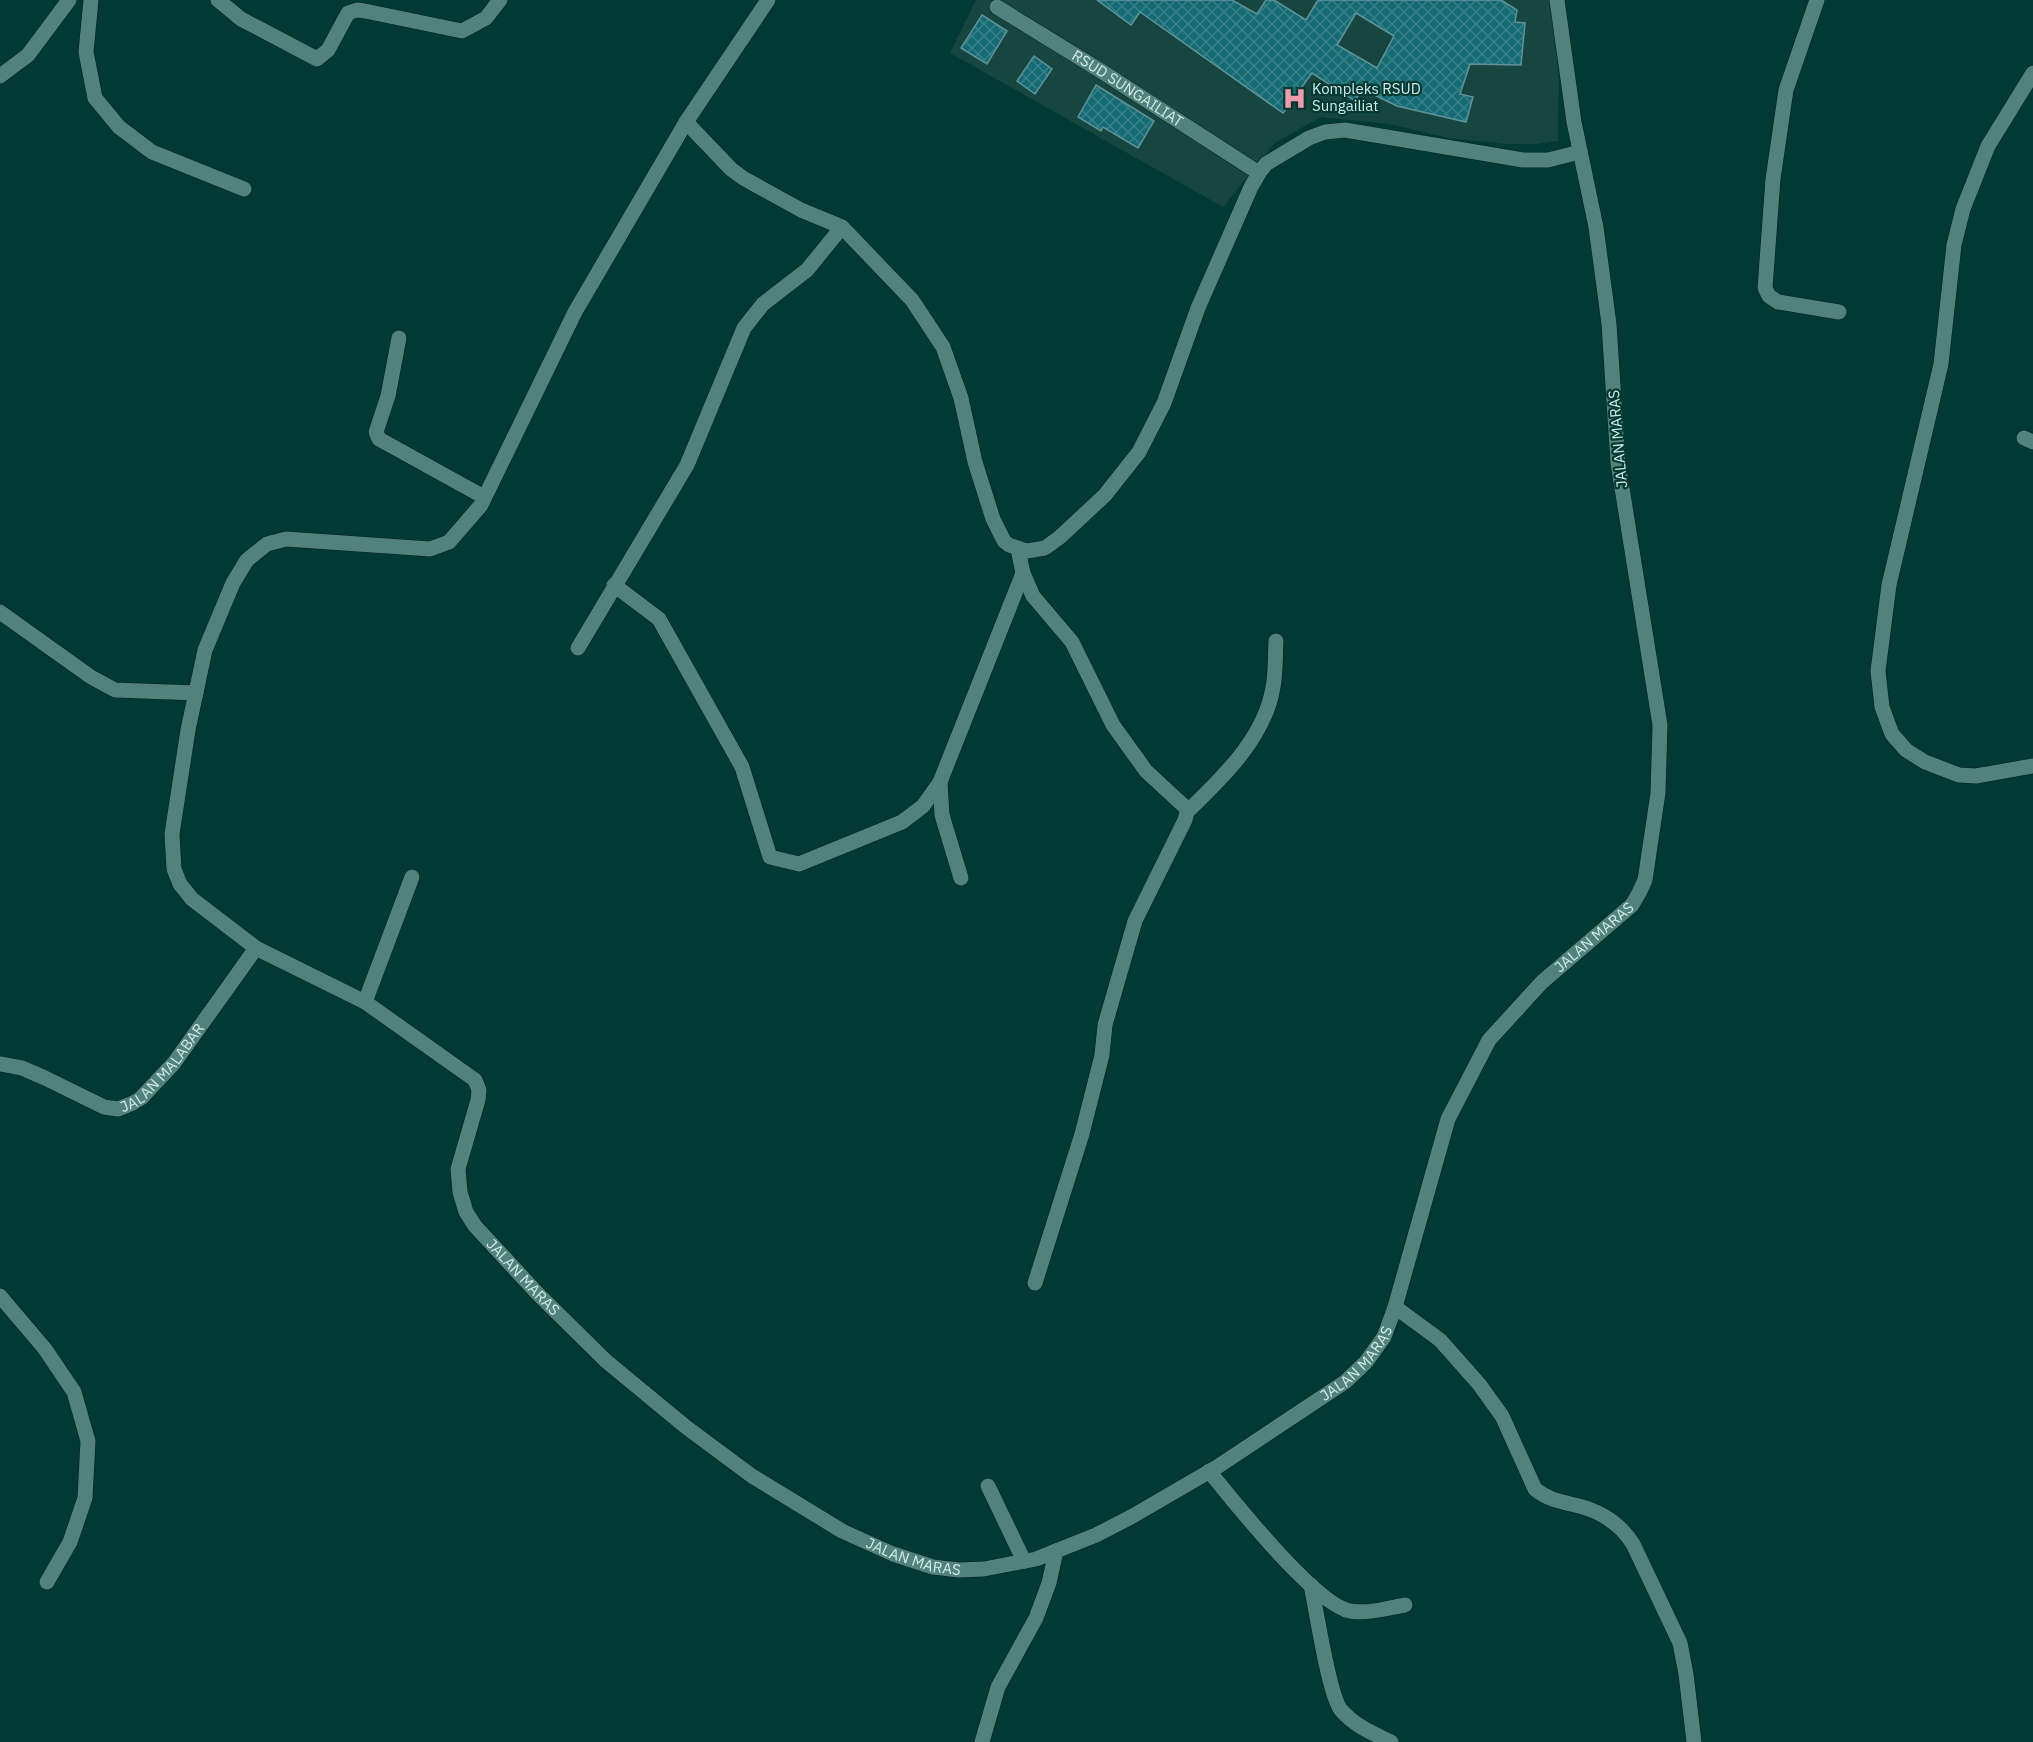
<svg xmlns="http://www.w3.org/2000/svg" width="2033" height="1742" font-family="'IBM Plex Sans',sans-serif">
<defs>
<pattern id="building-cross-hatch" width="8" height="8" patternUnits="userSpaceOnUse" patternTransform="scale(1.5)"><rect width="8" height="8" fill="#156b74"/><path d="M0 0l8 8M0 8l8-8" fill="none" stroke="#368088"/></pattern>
</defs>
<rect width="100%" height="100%" fill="#013a34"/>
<path fill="#174640" d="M976,0H1551L1559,78L1558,141L1535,144H1506L1450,138L1389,124L1321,117L1275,143L1223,207L950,53Z"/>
<path fill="url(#building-cross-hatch)" stroke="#5f9297" stroke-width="1.5" fill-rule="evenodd" d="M1097,0H1232L1257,14L1266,0H1274L1306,20L1318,0H1501L1517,10L1515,22L1525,23L1521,65L1470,64L1460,94L1473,97L1466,122L1397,106L1362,89L1355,101L1312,73L1283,113L1140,12L1131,25ZM1356,13L1394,36L1377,68L1337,45Z
M982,15L1007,31L987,64L961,48Z
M1034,56L1052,69L1035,94L1017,81Z
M1096,85L1154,121L1138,148L1103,127L1101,131L1078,117Z"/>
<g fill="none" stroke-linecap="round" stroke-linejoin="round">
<defs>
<g id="minor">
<path d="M91,0L86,52L95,98L119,127L152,152L244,189"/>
<path d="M218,0L241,19L317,59L328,50L348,13L357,10L365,11L462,31L486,18L500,0"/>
<path id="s1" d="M768,0L686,122L575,312L481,505L449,542L430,549L286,539L267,544L247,560L233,583L205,650L188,730L172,834L174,869L180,884L192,899L256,948L365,1002L475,1080L479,1090L478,1100L458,1169L460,1192L466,1212L475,1226L538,1294L606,1361L686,1427L752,1476L842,1531L893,1554L933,1567L959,1570L984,1569L1036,1559L1096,1535L1131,1517L1217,1467L1345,1382L1366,1362L1384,1337L1395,1307L1448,1119L1489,1040L1542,982L1632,905L1639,893L1645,880L1658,793L1660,725L1618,463L1609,324L1596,227L1574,122L1557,0"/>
<path d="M1817,0L1786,90L1773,179L1765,288L1769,296L1778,302L1839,312"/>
<path id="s2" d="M997,7L1101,71L1259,173"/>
<path d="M2033,73L1988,146L1963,209L1954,245L1941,364L1889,585L1878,671L1882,707L1892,734L1906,750L1925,762L1959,775L1976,776L2033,766"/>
<path d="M0,76L28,55L69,0"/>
<path d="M686,122L731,169L743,178L801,210L842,227L912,300L943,347L961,398L975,462L993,519L1004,541L1009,545L1027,551L1045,548L1060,537L1105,495L1139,452L1164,403L1198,308L1251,187L1259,173L1266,164L1309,138L1325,132L1345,130L1523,160H1548L1580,152"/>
<path d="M399,338L388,396L376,432L379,439L484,497"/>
<path d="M2024,438L2033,442"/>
<path d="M1018,549L1023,573L1033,596L1072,642L1113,725L1146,771L1185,807L1187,812L1185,820L1135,921L1105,1025L1102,1055L1082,1134L1035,1283"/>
<path d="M614,585L659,619L742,767L770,857L799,864L902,822L923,806L940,782L1023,573"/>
<path d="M0,612L91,677L115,690L196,693"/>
<path d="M578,648L687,465L744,328L763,304L807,270L842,227"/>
<path d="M940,782L942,815L961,878"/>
<path d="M1187,812C1222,778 1265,738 1273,687C1276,672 1275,656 1276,641"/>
<path d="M365,1002L412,877"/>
<path id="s3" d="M0,1064L22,1068L45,1078L104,1107L118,1109L133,1103L141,1098L174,1063L256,948"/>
<path d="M0,1296L45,1349L74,1392L88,1441L85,1498L70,1542L47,1582"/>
<path d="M1395,1307L1440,1340L1479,1384L1502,1416L1535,1489C1548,1500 1563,1502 1579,1506C1602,1512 1621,1525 1633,1544L1680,1643L1686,1674L1694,1742"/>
<path d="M1209,1471C1234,1502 1315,1604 1350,1611C1368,1614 1388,1608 1405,1605"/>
<path d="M988,1486L1024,1561"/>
<path d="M1311,1585C1316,1608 1329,1696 1341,1710C1355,1726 1372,1733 1391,1742"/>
<path d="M982,1742L998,1687L1036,1618L1049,1583L1056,1551"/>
</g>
</defs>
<use href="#minor" stroke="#041e1b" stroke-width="16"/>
<use href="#minor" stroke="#51827c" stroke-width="15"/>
</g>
<defs>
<symbol id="hospital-bare" viewBox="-9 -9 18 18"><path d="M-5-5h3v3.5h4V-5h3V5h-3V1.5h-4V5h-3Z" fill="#f29aae" stroke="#013a34" stroke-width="2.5" paint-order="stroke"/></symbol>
</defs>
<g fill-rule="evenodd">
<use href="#hospital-bare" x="1278" y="82" width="33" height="33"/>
</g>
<g text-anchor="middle" stroke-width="4.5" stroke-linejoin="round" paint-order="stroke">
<g font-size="15" fill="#d2ebe7" stroke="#013a34">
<text dy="5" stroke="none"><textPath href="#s2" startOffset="154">RSUD SUNGAILIAT</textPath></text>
<text transform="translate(1618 439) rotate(-95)" y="5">JALAN MARAS</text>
<text dy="5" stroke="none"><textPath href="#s1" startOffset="3250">JALAN MARAS</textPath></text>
<text dy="5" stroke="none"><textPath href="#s3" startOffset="189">JALAN MALABAR</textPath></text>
<text dy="5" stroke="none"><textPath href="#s1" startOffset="1758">JALAN MARAS</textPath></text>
<text dy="5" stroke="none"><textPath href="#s1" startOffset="2748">JALAN MARAS</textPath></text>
<text dy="5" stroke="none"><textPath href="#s1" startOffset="2244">JALAN MARAS</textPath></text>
</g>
<g font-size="15" fill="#d2ebe7" stroke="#013a34" text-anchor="start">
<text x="1312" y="94">Kompleks RSUD<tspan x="1312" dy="17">Sungailiat</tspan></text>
</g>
</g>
</svg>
